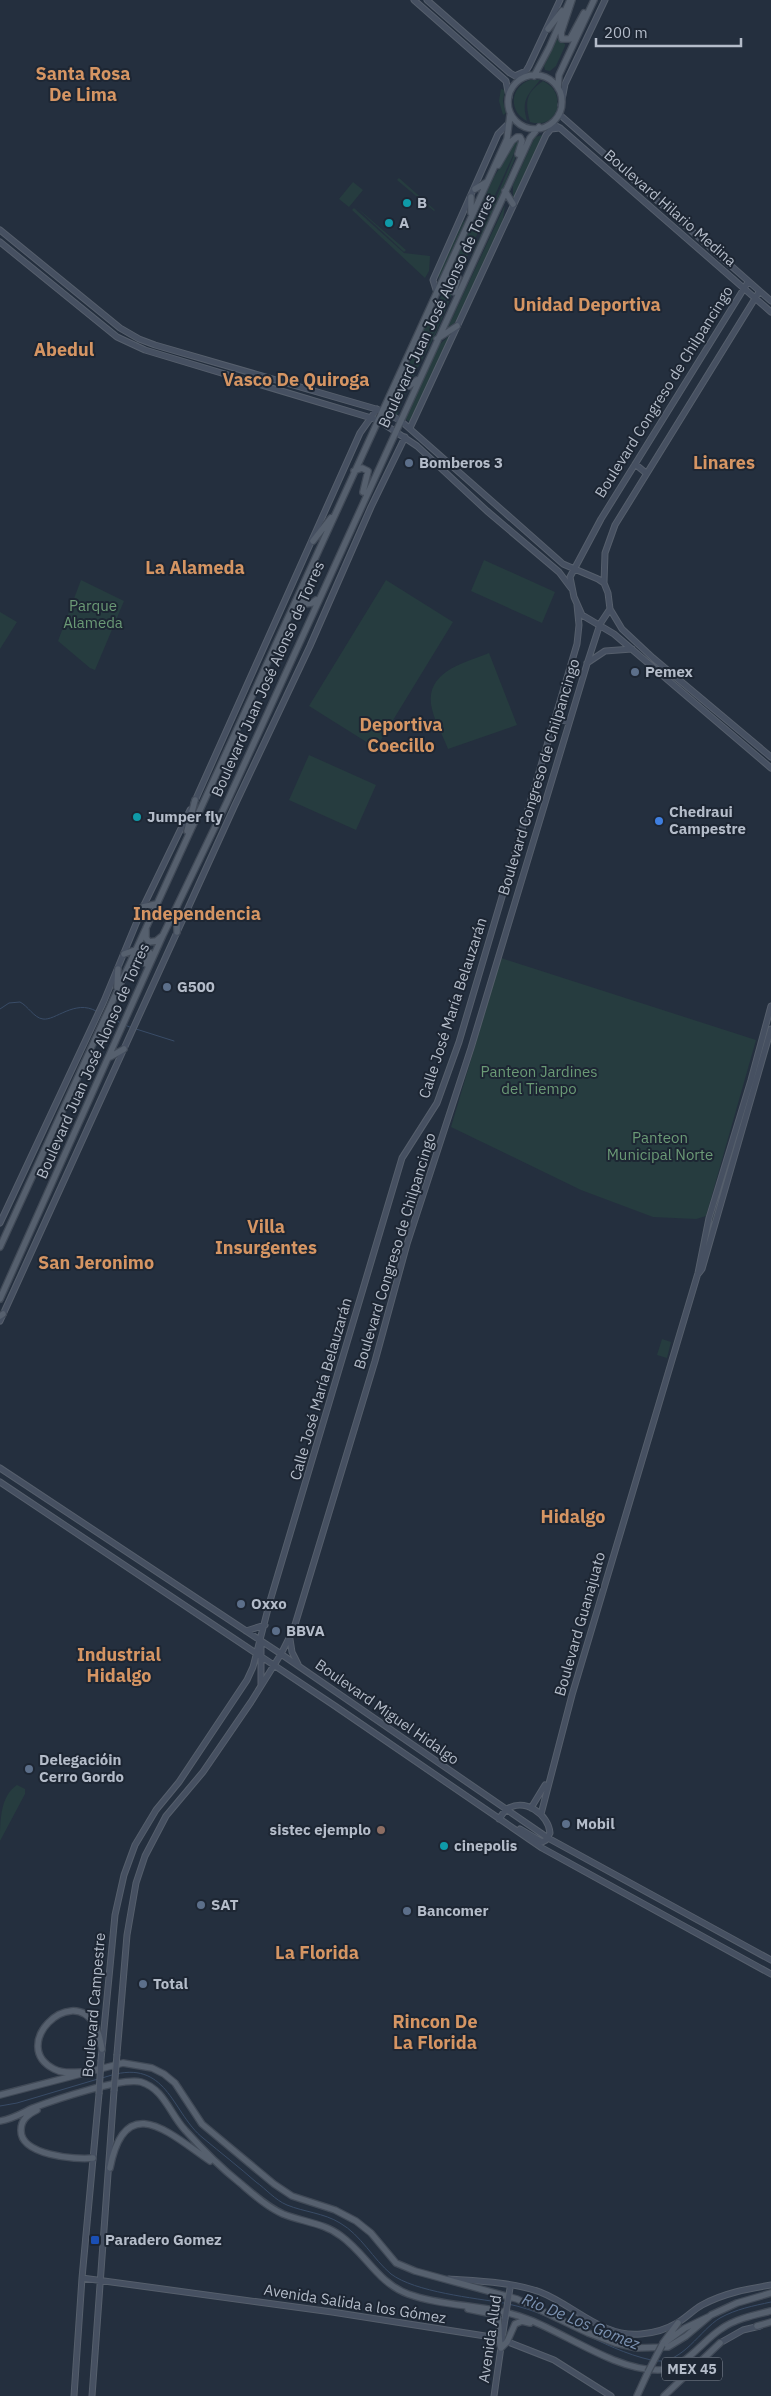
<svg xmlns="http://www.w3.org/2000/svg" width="771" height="2396" font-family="'IBM Plex Sans',sans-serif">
<rect width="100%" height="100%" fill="#242f3e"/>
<path fill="#263c3f" d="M557,39L565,44V46L556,66L550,71L545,70L544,66Z
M530,80H540C527,96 521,100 527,121C508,111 510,87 530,80Z
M543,81C555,87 559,96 557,109C553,121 542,126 530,122C525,103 525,93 543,81Z
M501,89L505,90L503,101L506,113L503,115L499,101Z
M542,135V136L513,199V185L535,137Z
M517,139L520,140L460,272L452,268L494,177Z
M520,141L521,143L500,196L464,274Z
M399,178L435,210L434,211L397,180Z
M353,182L363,190L349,207L339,199Z
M505,205L502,226L455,323L448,327Z
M356,207L406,250L404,252Z
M354,208L404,253L430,256L429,271L425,278L352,210Z
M464,220L465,222L439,279L438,275Z
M450,280L454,282L441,310L434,332L413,365L409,381L404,379L418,339Z
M453,287L454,289L436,333L410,383L414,366L435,332Z
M449,336V338L410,422L405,419L439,345Z
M398,388L406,391L397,415L387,409Z
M484,560L555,592L542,623L471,591Z
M81,580L124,601L95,670L90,668L58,641Z
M386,580L453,622L376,748L309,706Z
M0,612L17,622L0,649Z
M489,653L517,725L448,749C443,736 435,722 432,709C423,672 464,663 489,653Z
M309,755L376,785L356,830L289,800Z
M501,958L756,1040L706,1216L696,1219L653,1217L581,1190L451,1127Z
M662,1339L671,1342L667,1358L657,1355Z
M17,1785L25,1789V1794L0,1841C0,1822 0,1796 17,1785Z"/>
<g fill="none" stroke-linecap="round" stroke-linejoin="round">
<path stroke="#394c67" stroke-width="1" d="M0,1009L9,1003L20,1002C28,1006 34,1018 43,1019C55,1021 75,999 96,1011
M109,1017L121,1023
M125,1025L132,1028
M136,1029L174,1041
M116,2074C168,2062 173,2114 203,2138C221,2153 239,2167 256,2182C266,2189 275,2200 287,2205C304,2212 324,2213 340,2223C361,2235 373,2259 391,2274C415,2292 474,2298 504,2303
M102,2078L112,2075
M0,2106L17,2103L98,2079
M508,2304C558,2314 601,2349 651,2360
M657,2361C683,2363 700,2330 720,2318C736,2309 753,2306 771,2302"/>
<defs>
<path id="secondary" d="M414,0L506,81L509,97
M427,0L510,73L517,77H525
M517,75L526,71L529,66L560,0
M561,105L565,84L605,0
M559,114L771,301
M552,124L560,128L771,312
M0,230L120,328L139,339L155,345L383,411L401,421L563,564L598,579L604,583L608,593L610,609L600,624L587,664L471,1048L407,1244L375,1361L294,1628L281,1654L251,1702L203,1772L166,1816L145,1856L136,1883L127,1935L117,2054
M0,242L117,337L145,350L378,420L417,446L487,511L559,572L571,588
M748,282L601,519L570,577L574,597L582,615L614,634L771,768
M437,293L433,280L498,134L509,123
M410,428L546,135L551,129L560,128
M635,464L646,473
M604,583L605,553L615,525L759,292
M610,609L622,629L653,658L771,757
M587,663L605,651L632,649
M555,718L569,722
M194,803L360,433L377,409
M0,1223L104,1001L143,907L190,810
M699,1273L702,1269L771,1029
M0,1321L234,807L310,646L371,507L405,437
M0,1468L281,1654L548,1838L771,1960
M0,1482L335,1706L542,1848L771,1974
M246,1631L265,1625
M290,1639L292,1652L298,1664
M261,1685V1644
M531,1808L545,1785
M541,1814L572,1695L698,1273L709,1218L751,1080L771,1006
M499,1819C501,1816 504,1812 506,1810C524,1796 549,1815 550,1833L546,1840L542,1842L520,1829
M101,2060L115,1915L124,1875L135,1845L156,1810L179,1782L247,1680L253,1667L270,1601L402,1158L437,1103L459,1042L577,644L579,625L577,605
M82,2278L332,2312L498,2338L554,2360L611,2396
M449,2279C478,2281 512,2282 540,2292C574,2305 602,2338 641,2334C653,2333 667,2329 677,2323C686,2318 693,2310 702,2305C724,2293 747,2289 771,2285
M720,2343L743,2330L760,2326
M74,2396L82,2278L99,2094
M92,2396L114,2091
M494,2396L505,2319"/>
<path id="primary" d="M572,0L561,33L562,39H570L584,13
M548,29L562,11
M508 102a27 27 0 1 1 54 0a27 27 0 1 1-54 0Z
M534,76L549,48L570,0
M558,88L559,75L594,0
M498,165L512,141L517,137H520L522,141L518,154
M475,189L487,182
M505,191L513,204
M471,213V197
M444,279L450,276L458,278L454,292
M437,339L457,326
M404,371L401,380L404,385L409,386L417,380
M354,471L362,468L368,471L363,492
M313,541L331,518
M302,593L301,601L305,604L312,603L316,600
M187,831L195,800
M143,907L156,904
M177,909V932
M146,928V938L149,942L156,941L162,936
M124,954L138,949H145L150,953L146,964
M117,987L118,969
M110,1057L124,1049
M0,1247L507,139L510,115
M0,1299L163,935L227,802L530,138L539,127
M0,1316L3,1314
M81,2072C72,2072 63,2074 54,2069C9,2046 70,1984 94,2024C99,2031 100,2041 102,2049
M0,2095L123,2063L152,2068L164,2074L175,2083L202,2124L274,2184L292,2196L335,2210L356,2221L371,2233L396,2263L415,2271L517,2299L588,2333L615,2343L637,2348L668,2347L686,2336L711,2315L737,2303L771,2293
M37,2110C29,2114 21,2119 21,2130C20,2155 75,2160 93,2158
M0,2121C13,2119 22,2113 33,2108C54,2100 122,2077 141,2082C164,2089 170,2114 185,2130C202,2149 220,2167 240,2183C253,2194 267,2207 283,2214C303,2222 324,2223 341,2236C366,2254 378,2283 408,2294C447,2308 491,2304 530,2320C568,2335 616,2370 658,2370C684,2370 701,2342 721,2329C735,2319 754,2315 771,2311
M110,2168C125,2090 169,2133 210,2161
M468,2309L497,2315C501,2325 497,2337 501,2348L507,2342L515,2324L522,2321L530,2323
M757,2326L771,2322
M663,2343L678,2323
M663,2344L685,2328L708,2317
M637,2396L648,2372
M664,2396L720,2343"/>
</defs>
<use href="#secondary" stroke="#565f6c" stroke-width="7"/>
<use href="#primary" stroke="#414a57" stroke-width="8"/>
<use href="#secondary" stroke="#465061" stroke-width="5"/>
<use href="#primary" stroke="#56606e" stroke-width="5.5"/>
<defs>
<path id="secondary-bridge" d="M114,2091L117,2054
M99,2094L101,2060
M505,2319L510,2288"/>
<path id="primary-bridge" d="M648,2372L662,2345"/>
</defs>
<use href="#secondary-bridge" stroke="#565f6c" stroke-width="7" stroke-linecap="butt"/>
<use href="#primary-bridge" stroke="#414a57" stroke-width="8" stroke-linecap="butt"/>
<use href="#secondary-bridge" stroke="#465061" stroke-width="5"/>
<use href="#primary-bridge" stroke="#56606e" stroke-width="5.5"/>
</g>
<g fill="#0f9aa8" stroke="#1d2633" stroke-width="2">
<circle cx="407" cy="203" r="5"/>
<circle cx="389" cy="223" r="5"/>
<circle cx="137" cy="817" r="5"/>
<circle cx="444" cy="1846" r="5"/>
</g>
<g fill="#5c6f8a" stroke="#1d2633" stroke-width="2">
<circle cx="409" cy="463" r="5"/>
<circle cx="635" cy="672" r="5"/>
<circle cx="167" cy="987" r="5"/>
<circle cx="241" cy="1604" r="5"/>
<circle cx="276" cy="1631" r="5"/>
<circle cx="29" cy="1769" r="5"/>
<circle cx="566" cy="1824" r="5"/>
<circle cx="201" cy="1905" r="5"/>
<circle cx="407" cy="1911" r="5"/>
<circle cx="143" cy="1984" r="5"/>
</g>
<circle fill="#3f7fe0" stroke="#1d2633" stroke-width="2" cx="659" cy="821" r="5"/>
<circle fill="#8d6e63" stroke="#1d2633" stroke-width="2" cx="381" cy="1830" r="5"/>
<rect fill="#1a4fb4" stroke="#1d2633" stroke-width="2" x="90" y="2235" width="10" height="10" rx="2.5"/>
<g text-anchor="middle" stroke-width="4" stroke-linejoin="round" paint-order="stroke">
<rect fill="#1d2633" stroke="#878f9c" stroke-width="1" x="662" y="2357.5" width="60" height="23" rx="4"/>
<g font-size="14" font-weight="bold" fill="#b4bcc9">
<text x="692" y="2374">MEX 45</text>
</g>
<g font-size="15" font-weight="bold" fill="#b4bcc9" stroke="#1d2633" text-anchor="start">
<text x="417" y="208">B</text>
<text x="399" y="228">A</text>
<text x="419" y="468">Bomberos 3</text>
<text x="645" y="677">Pemex</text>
<text x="669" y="817">Chedraui<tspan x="669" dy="17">Campestre</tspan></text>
<text x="147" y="822">Jumper fly</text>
<text x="177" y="992">G500</text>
<text x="251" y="1609">Oxxo</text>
<text x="286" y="1636">BBVA</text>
<text x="39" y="1765">Delegacióin<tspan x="39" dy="17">Cerro Gordo</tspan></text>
<text x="576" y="1829">Mobil</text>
<text x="371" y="1835" text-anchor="end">sistec ejemplo</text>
<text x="454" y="1851">cinepolis</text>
<text x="211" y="1910">SAT</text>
<text x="417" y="1916">Bancomer</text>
<text x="153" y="1989">Total</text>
<text x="105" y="2245">Paradero Gomez</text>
</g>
<g font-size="15" fill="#b4bcc9" stroke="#1d2633">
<text transform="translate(670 208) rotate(41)" y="5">Boulevard Hilario Medina</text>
<text transform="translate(437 311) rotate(-65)" y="5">Boulevard Juan José Alonso de Torres</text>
<text transform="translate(664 392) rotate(-58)" y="5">Boulevard Congreso de Chilpancingo</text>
<text transform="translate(268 679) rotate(-66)" y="5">Boulevard Juan José Alonso de Torres</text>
<text transform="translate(539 777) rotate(-73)" y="5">Boulevard Congreso de Chilpancingo</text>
<text transform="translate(453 1008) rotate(-72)" y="5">Calle José María Belauzarán</text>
<text transform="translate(93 1061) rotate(-66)" y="5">Boulevard Juan José Alonso de Torres</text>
<text transform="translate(395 1251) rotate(-73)" y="5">Boulevard Congreso de Chilpancingo</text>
<text transform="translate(321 1389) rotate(-74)" y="5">Calle José María Belauzarán</text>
<text transform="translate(580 1624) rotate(-74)" y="5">Boulevard Guanajuato</text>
<text transform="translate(387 1712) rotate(35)" y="5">Boulevard Miguel Hidalgo</text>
<text transform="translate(94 2005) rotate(-85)" y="5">Boulevard Campestre</text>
<text transform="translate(355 2304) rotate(9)" y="5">Avenida Salida a los Gómez</text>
<text transform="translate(490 2339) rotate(-82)" y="5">Avenida Alud</text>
</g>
<g font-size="15" fill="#6b9a76" stroke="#1d2633">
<text x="93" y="611">Parque<tspan x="93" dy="17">Alameda</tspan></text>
<text x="539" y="1077">Panteon Jardines<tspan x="539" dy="17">del Tiempo</tspan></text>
<text x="660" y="1143">Panteon<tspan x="660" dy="17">Municipal Norte</tspan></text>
</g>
<g font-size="16" font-style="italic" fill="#7c92b1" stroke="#1d2633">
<text transform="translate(581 2321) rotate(22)" y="6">Rio De Los Gomez</text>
</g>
<g font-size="18" font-weight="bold" fill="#d59563" stroke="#1d2633">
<text x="83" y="80">Santa Rosa<tspan x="83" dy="21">De Lima</tspan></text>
<text x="587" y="311">Unidad Deportiva</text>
<text x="64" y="356">Abedul</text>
<text x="296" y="386">Vasco De Quiroga</text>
<text x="724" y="469">Linares</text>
<text x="195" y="574">La Alameda</text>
<text x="401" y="731">Deportiva<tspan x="401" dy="21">Coecillo</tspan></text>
<text x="197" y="920">Independencia</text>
<text x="266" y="1233">Villa<tspan x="266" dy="21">Insurgentes</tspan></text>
<text x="96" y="1269">San Jeronimo</text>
<text x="573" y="1523">Hidalgo</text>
<text x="119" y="1661">Industrial<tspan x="119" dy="21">Hidalgo</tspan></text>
<text x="317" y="1959">La Florida</text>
<text x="435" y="2028">Rincon De<tspan x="435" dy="21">La Florida</tspan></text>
</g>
</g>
<path d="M596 38v8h145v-8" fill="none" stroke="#b4bcc9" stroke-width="2.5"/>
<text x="604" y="38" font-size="15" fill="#b4bcc9" stroke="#1d2633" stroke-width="4" paint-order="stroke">200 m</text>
</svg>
